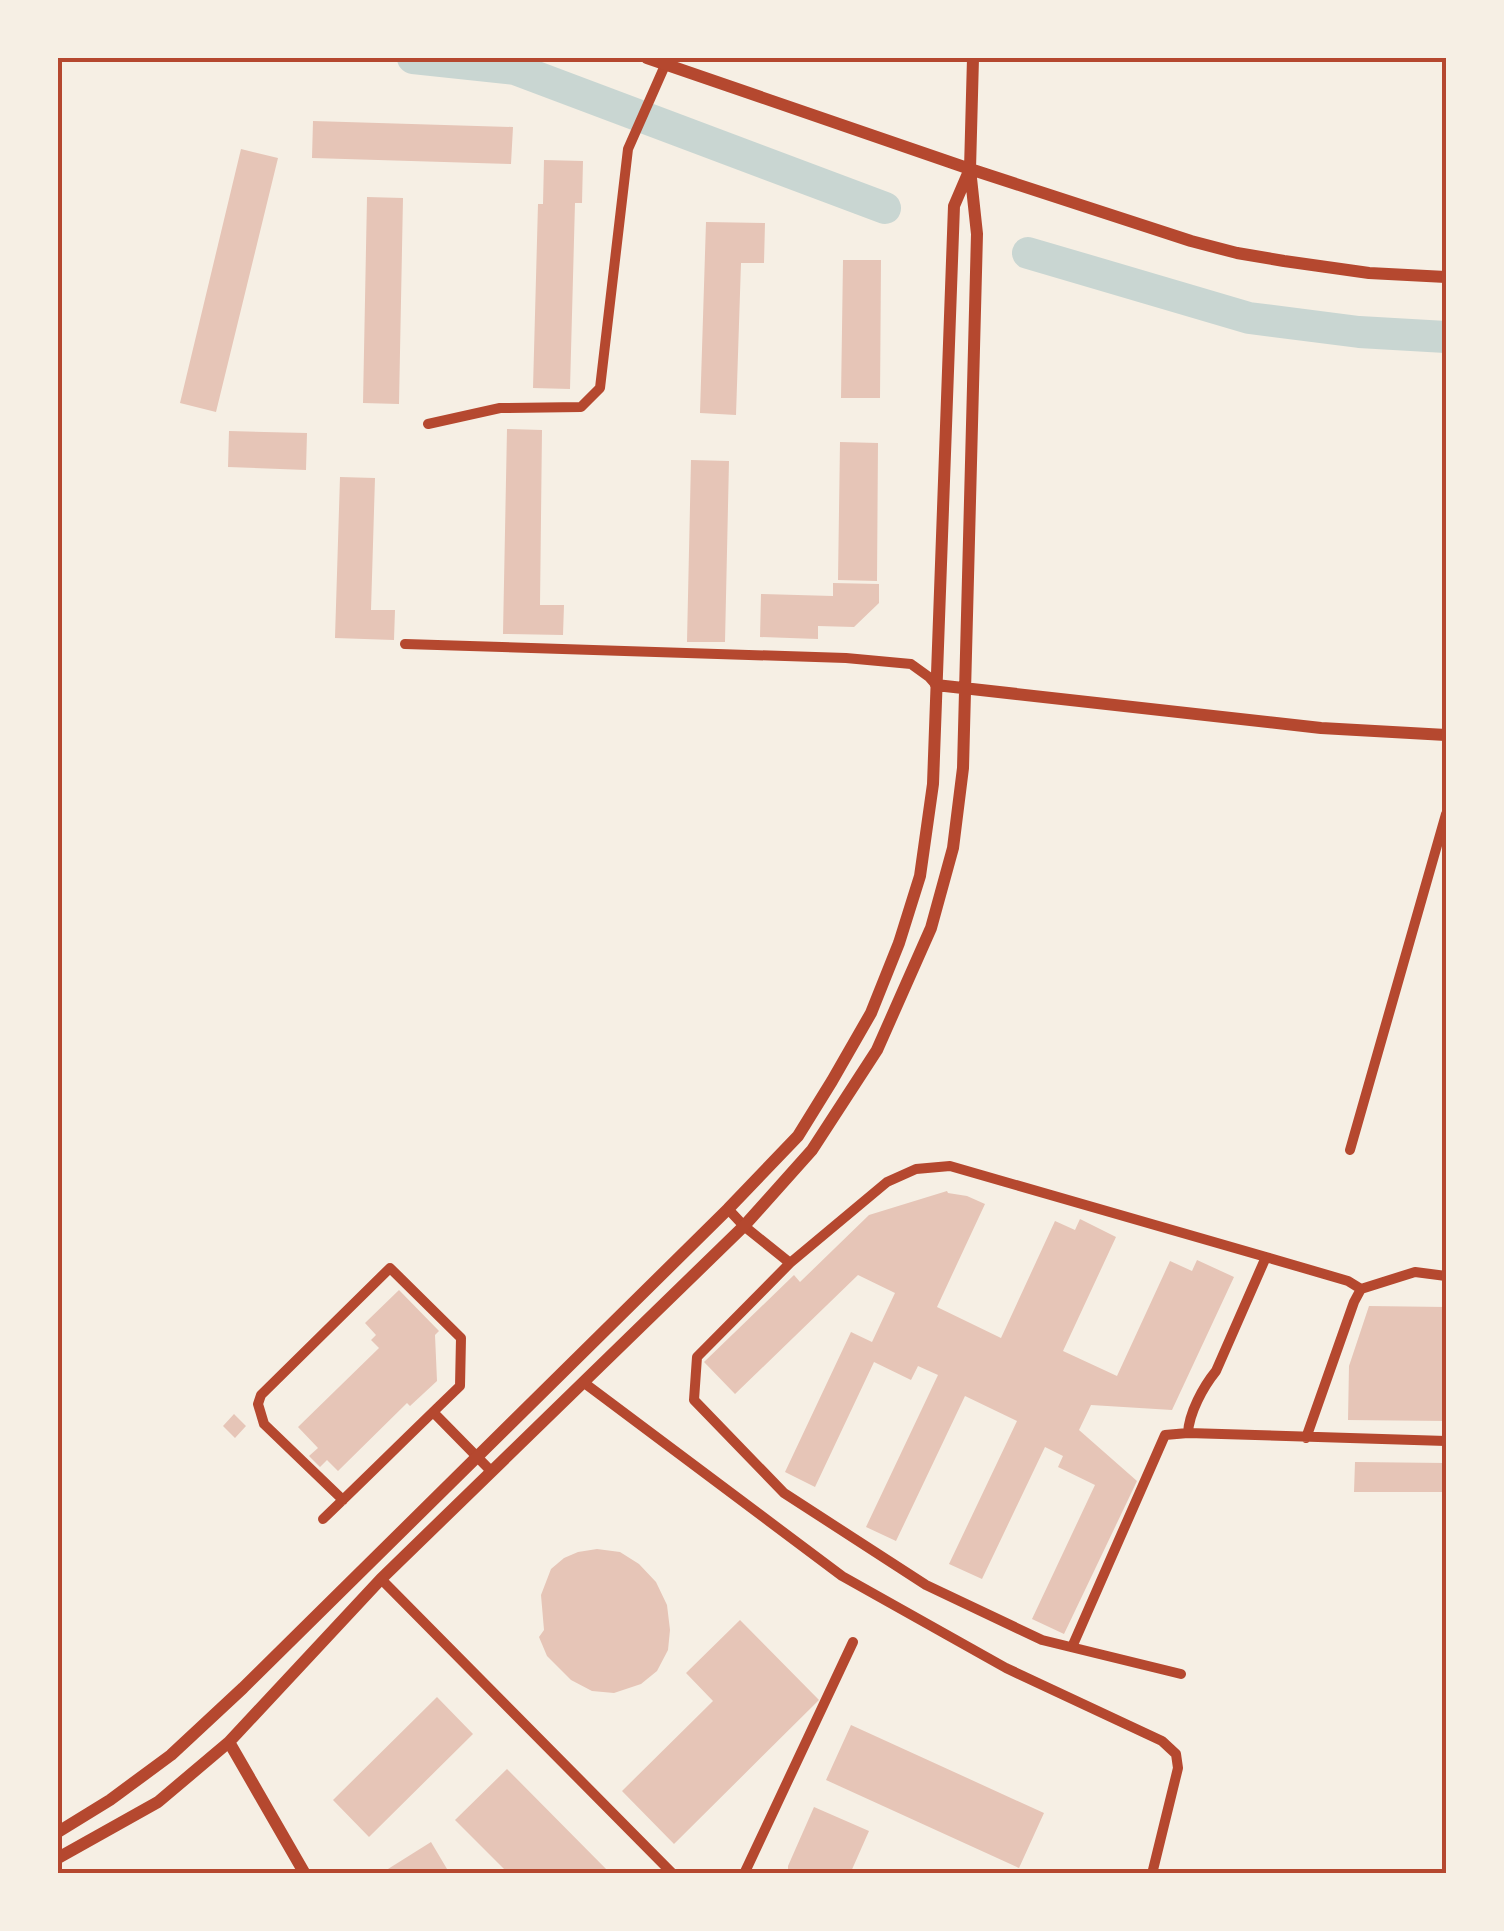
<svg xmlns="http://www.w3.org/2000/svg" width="1504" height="1931" font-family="'Roboto Condensed',sans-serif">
<rect width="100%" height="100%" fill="#f6efe4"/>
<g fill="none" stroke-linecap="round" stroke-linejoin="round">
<path stroke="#c9d6d2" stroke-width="32" d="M413,58L515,69L885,208
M1028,253L1249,318L1359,332L1446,337"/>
</g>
<path fill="#e6c5b7" d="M313,121L513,127L511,164L312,158Z
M241,149L278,158L216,412L180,403Z
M544,160L583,161L582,203H575L570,389L533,388L538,204H543Z
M367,197L403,198L399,404L363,403Z
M706,222L765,223L764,263H741L736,415L700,413Z
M843,260H881L880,398H841Z
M507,429L542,430L540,605H564L563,635L503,634Z
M229,431L307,433L306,470L228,467Z
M840,442L878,443L877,581L838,580Z
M691,460L729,461L725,642H687Z
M340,477L375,478L371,610H395L394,640L335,638Z
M833,583L879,584V603L854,627L818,626V639L760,637L761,594L833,596Z
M947,1191L948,1193L967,1196L985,1204L937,1307L1001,1338L1055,1221L1075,1230L1080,1219L1116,1237L1063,1351L1117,1376L1170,1261L1192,1271L1197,1260L1234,1277L1172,1410L1091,1405L1079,1430L1137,1481L1064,1634L1032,1619L1095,1485L1058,1467L1063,1456L1045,1447L982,1579L949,1564L1017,1421L965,1396L896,1541L866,1527L938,1375L918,1366L911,1380L874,1362L815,1487L785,1472L851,1332L872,1342L895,1293L858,1275L735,1394L704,1362L794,1275L800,1282L869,1215Z
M399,1290L439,1331L435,1335L437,1381L410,1406L407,1403L338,1471L327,1460L320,1467L309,1456L318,1448L298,1427L379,1348L371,1340L376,1335L365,1323Z
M1369,1306L1446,1307V1421L1348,1420L1349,1366Z
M234,1414L246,1426L235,1438L223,1426Z
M1355,1462L1446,1463V1492H1354Z
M597,1549L620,1552L639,1564L656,1582L667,1605L670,1630L668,1650L657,1671L641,1684L614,1693L592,1691L571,1680L547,1656L539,1637L544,1630L541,1595L551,1569L564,1558L578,1552Z
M740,1620L819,1700L674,1844L622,1791L713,1701L686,1673Z
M437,1697L473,1734L369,1837L333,1800Z
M851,1725L1044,1813L1019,1868L826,1780Z
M507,1769L611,1874H509L455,1820Z
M814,1807L869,1831L850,1874H788V1866Z
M431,1842L450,1874H380Z"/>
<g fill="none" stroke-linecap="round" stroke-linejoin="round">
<path stroke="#b5482f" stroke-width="10" d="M428,424L500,408L581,407L600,388L628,149L666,63
M405,644L846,658L911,664L929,677L936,685
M1350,1150L1446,814
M728,1209L744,1226L790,1263
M1266,1257L1216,1371C1203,1387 1189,1413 1188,1433L1446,1441
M583,1382L842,1576L1006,1668L1162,1741L1176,1754L1178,1768L1152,1874
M433,1412L491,1471
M1306,1438L1354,1302L1361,1289
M323,1519C369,1475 414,1430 460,1386L461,1338L390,1268L261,1395L258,1404L264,1424L343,1500
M381,1579L673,1874
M1072,1647L1165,1435L1188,1433
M1181,1674L1042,1640L926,1585L784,1493L694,1400L697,1357L790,1263L887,1182L916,1169L950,1166L1266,1257L1348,1281L1361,1289L1415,1272L1446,1276
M744,1874L853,1642"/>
<path stroke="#b5482f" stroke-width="12" d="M647,58L970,169L1191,241L1237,253L1284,261L1369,273L1446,277
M936,685L1321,728L1446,735
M229,1742L305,1874
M58,1832L110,1800L171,1755L243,1688L728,1209L798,1136L832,1081L871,1013L899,943L920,876L933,784L954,206L969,171
M58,1858L158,1802L229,1742L381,1579L744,1226L812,1150L877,1050L931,928L953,848L963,768L977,234L970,169L973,58"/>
</g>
<rect width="1504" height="1931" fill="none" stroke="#f6efe4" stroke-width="120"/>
<rect x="60" y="60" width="1384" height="1811" fill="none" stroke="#b5482f" stroke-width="4"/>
</svg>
